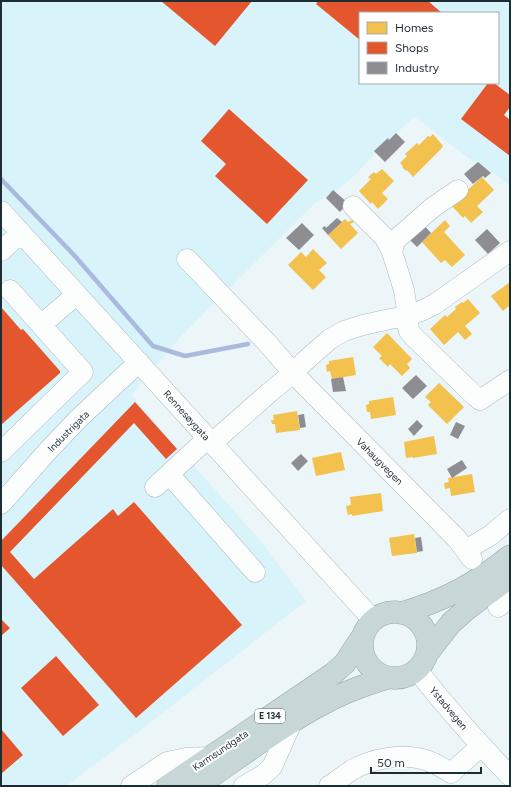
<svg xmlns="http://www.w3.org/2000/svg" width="511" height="787" font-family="Figtree,sans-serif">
<rect width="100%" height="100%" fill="#ecf5f7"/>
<path fill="#d8f3fa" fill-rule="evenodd" d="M1,1H510V186L498,176L466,156L415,117L413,118L375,153L359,171L340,188L314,204L183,334L131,395L259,539L306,601L133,736L66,786H1ZM360,13H498V83H360Z"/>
<path fill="#f2c14e" d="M433,134L443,146L441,149L413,177L407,170L406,171L402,167L403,166L400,163L407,156L405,154L417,143L419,145L428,136L430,137Z
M382,169L394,181L382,193L388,199L378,209L372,202L371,204L359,191L371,179L368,177L374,172L376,174Z
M482,177L494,190L477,206L483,212L471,223L465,216L463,218L451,205Z
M345,219L348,222L352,220L354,222L350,224L358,233L341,249L328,235Z
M445,220L450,226L444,232L465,255L452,267L445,260L441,263L422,242Z
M313,249L327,263L319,270L326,277L313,290L288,265L301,252L306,257Z
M510,282V305L503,311L491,296Z
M468,299L480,313L465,326L472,334L465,340L458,332L444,345L430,329L445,315L447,317L456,309L455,307L462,302L463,303Z
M387,333L412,359L407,364L410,368L402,376L390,364L388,367L379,358L382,356L373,347Z
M353,357L356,375L332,379L330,371L327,372L326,365L329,364V361Z
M439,383L464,407L447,424L428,405L431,402L425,397Z
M393,397L396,415L371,419L370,412H367L366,405L369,404V401Z
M297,411L300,430L276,433L275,424H272L271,420H274L273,415Z
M434,436L437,454L413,458V457L406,458L404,442Z
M341,452L345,470L316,476L312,458Z
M472,474L475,492L451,496L450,488L445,489L444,483L449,482L448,478Z
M381,493L383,511L352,516V514L348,515L346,506L351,505L350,497Z
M414,534L417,553L392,556L389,538Z"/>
<path fill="#e4572e" d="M161,1H252L215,46Z
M318,1H428L442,13H360V40L316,4Z
M488,83H494L510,95V107L504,115L510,120V156L461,119Z
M229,109L308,180L267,224L215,176L226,164L201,141Z
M1,307L21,330L23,329L60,371V373L1,425Z
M135,402L177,449L166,459L134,423L10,552L34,579L113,509L118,516L134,502L242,625L136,718L1,565V541Z
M1,619L10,628L1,636Z
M56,656L99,705L63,736L21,688Z
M1,729L23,755L1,774Z"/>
<path fill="#8d8d92" d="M396,133L405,142L385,162L374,151L388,138L389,140Z
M478,162L491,173L485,178L483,176L473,184L464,174Z
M333,190L348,203L340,212L326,198Z
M337,218L342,222L328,235L322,228L325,226L326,228Z
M421,222L431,233L417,247L406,236Z
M302,223L314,235L299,250L286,238Z
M487,229L500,243L488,254L475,240Z
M416,375L427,386L413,399L402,388Z
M343,377L346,391L333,392L331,379Z
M304,414L306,427L300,428L298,415Z
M417,420L423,426L414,436L408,429Z
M456,422L465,426L458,439L450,435Z
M301,454L308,461L298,471L291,463Z
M462,460L467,468L452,478L447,469Z
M421,537L423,551L417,552L415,538Z"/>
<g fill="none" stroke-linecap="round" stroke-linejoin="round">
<path stroke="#aabadf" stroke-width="4.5" d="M1,179L74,255L153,346L185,356L248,344"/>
<defs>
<path id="minor" d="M353,206L385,238L392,252L404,290L408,316V327L409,331L413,336L475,396L480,400L510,380
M1,211L373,620
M1,251L21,233
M392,252L395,241L400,236L432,208L458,190
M187,259L270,346L293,373L457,539L472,559
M41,325L77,294
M212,443L270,392L293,373L305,361L330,339L344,331L363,325L390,319L408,316L421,311L435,304L510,251
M1,452L83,372L10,290
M169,474L255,572
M155,487L208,438
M1,504L46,453L77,420L139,362
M466,550L491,535L510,519
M498,607L510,598
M417,670C446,707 477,742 510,776
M131,786L167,762L186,758L210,757
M244,786L263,775L272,767L292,722
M329,786C337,781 344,775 352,770C373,758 403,753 426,760C435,763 443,768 451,773L481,746"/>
<path id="highway" d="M362 645a33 33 0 1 1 66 0a33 33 0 1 1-66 0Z
M402,613C445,600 475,584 510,556
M427,654L451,623L467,609L510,577
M168,786L334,673L345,663L362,637
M197,786C240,757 283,724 330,700C348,691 367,684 387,678"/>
</defs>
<use href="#minor" stroke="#aebabd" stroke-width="21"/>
<use href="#highway" stroke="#95a8a8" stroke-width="23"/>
<use href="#minor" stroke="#fcfefe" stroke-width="20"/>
<use href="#highway" stroke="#c7d6d6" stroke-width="22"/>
</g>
<g text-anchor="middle" stroke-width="4" stroke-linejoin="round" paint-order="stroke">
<rect fill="#fff" stroke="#616d70" stroke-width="1" x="255" y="709" width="30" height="14" rx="3"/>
<g font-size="9" font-weight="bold" fill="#1d2e33">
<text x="270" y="719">E 134</text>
</g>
<g font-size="10" fill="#1d2e33" stroke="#fff">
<text transform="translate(187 415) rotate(48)" y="4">Rennesøygata</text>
<text transform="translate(68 431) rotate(-45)" y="4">Industrigata</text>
<text transform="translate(380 461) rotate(45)" y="4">Vahaugvegen</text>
<text transform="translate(449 708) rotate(50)" y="4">Ystadvegen</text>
<text transform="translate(220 750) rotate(-34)" y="4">Karmsundgata</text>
</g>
</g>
<rect width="511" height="787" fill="none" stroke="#1d2e33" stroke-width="4"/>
<rect x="359" y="12" width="140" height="72" fill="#ffffff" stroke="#a5abad"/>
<rect x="367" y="22" width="20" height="12" fill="#f2c14e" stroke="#a5abad"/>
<text x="395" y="32" font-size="12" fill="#1d2e33">Homes</text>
<rect x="367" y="42" width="20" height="12" fill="#e4572e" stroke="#a5abad"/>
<text x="395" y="52" font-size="12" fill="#1d2e33">Shops</text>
<rect x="367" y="62" width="20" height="12" fill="#8d8d92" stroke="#a5abad"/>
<text x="395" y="72" font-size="12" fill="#1d2e33">Industry</text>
<path d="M371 767v6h110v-6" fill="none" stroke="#1d2e33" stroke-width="2"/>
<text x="377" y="767" font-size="12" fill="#1d2e33" stroke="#ffffff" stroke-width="3" paint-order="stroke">50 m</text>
</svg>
